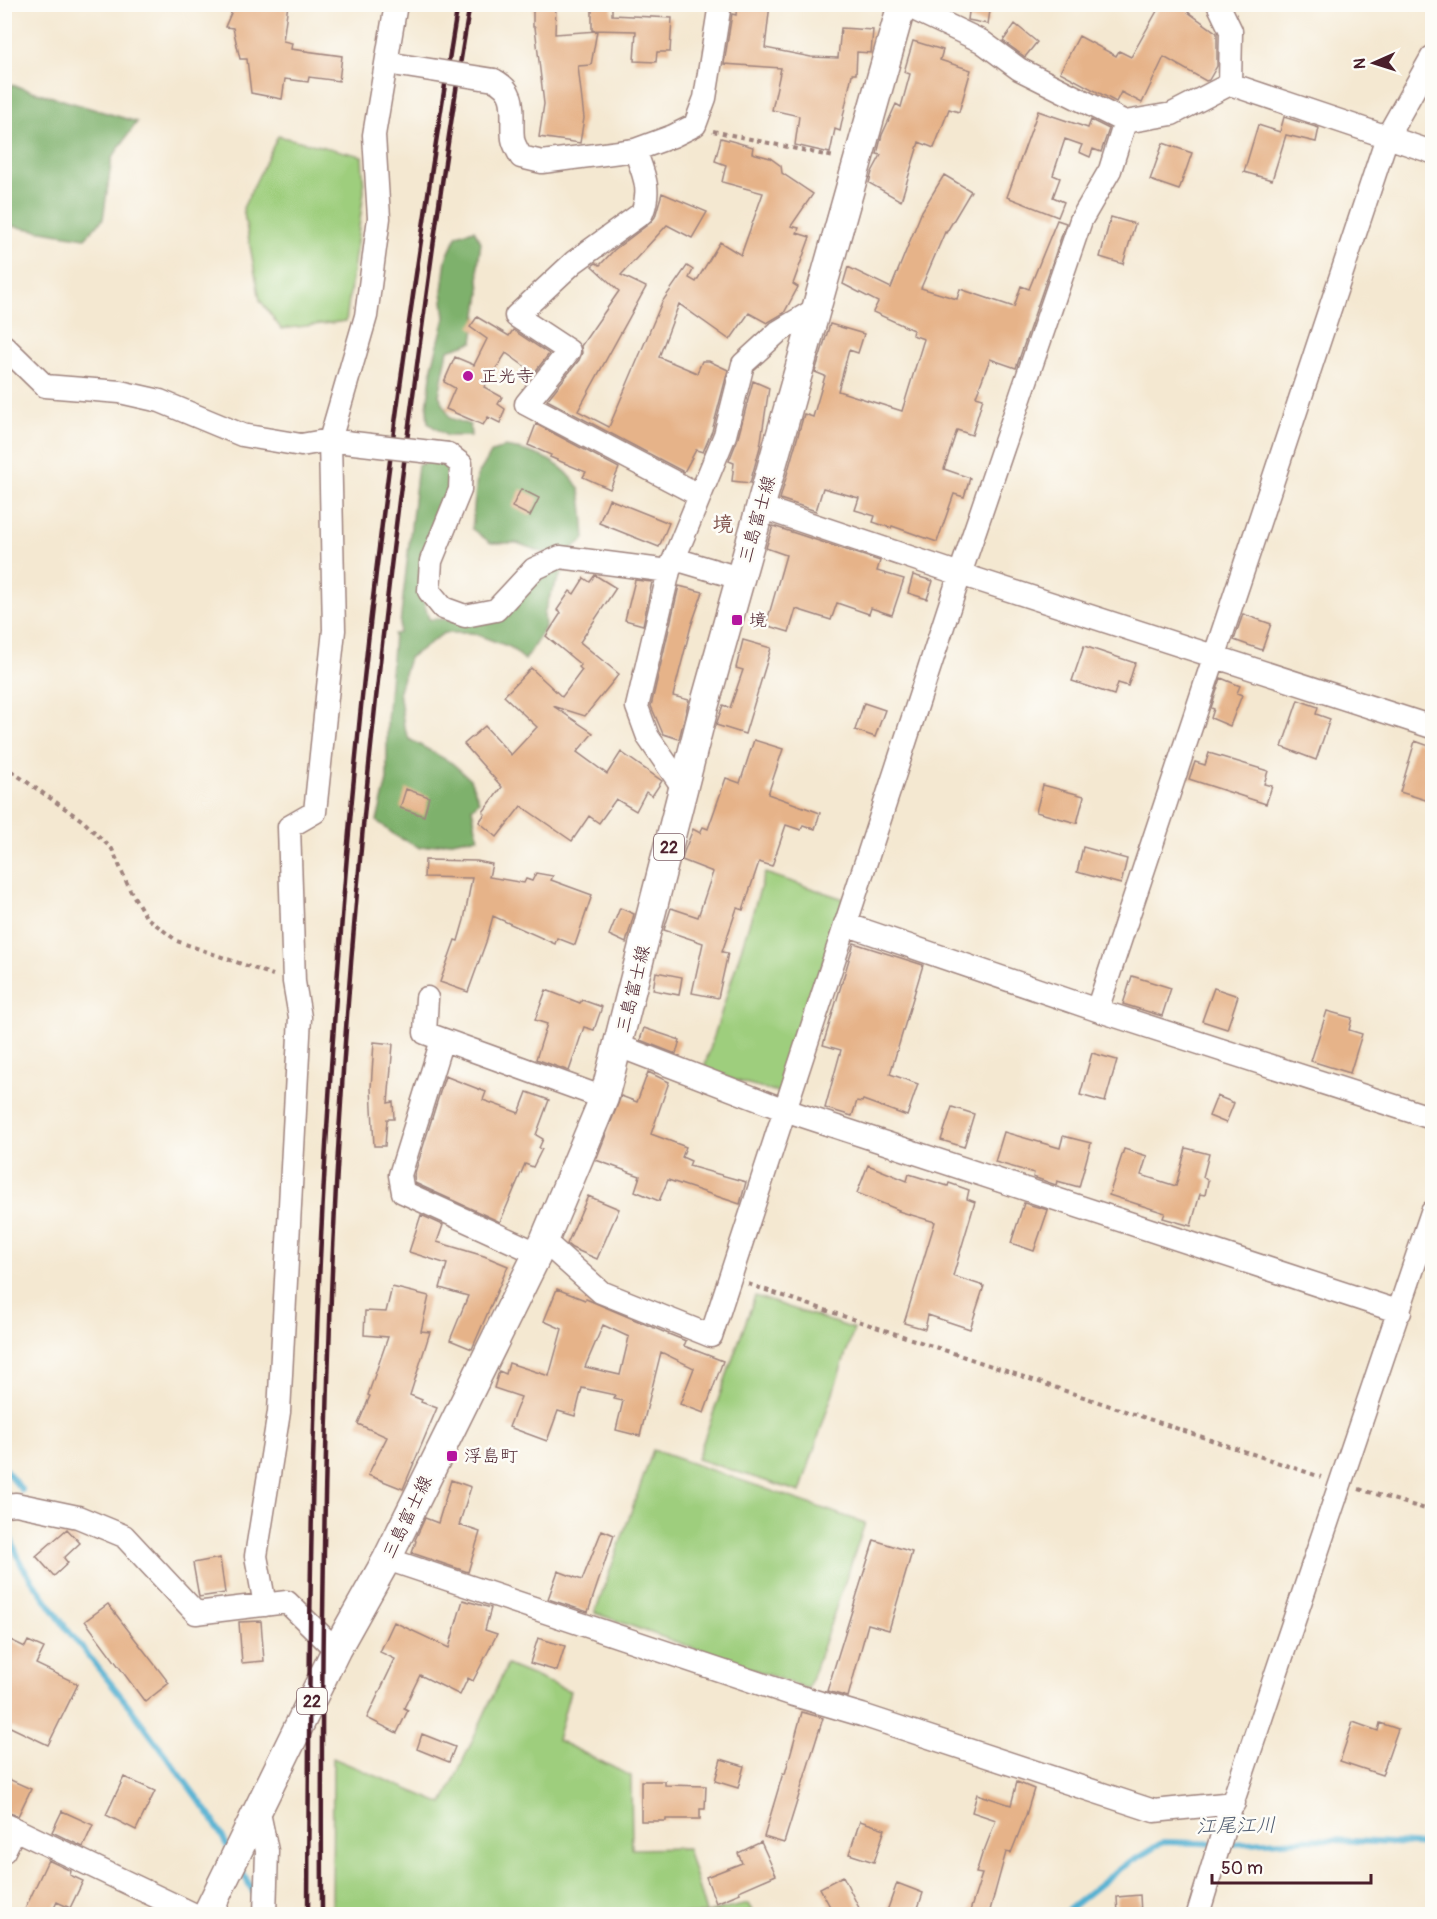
<svg xmlns="http://www.w3.org/2000/svg" width="1437" height="1919" font-family="Pangolin,'Klee One',sans-serif">
<rect width="100%" height="100%" fill="#fdfcf7"/>
<filter id="ink" filterUnits="userSpaceOnUse"><feTurbulence type="fractalNoise" baseFrequency=".0167" numOctaves="2"/><feDisplacementMap in="SourceGraphic" scale="12" xChannelSelector="R" yChannelSelector="G"/><feConvolveMatrix kernelMatrix="1 2 1 2 8 2 1 2 1" color-interpolation-filters="sRGB"/></filter>
<filter id="wash" filterUnits="userSpaceOnUse"><feTurbulence type="fractalNoise" baseFrequency=".008" numOctaves="4" result="noise"/><feDisplacementMap in="SourceGraphic" scale="24" xChannelSelector="R" yChannelSelector="G"/><feGaussianBlur stdDeviation="1.35" result="paint"/><feColorMatrix in="noise" values="0 0 0 0 0 0 0 0 0 0 0 0 0 0 0 0 0 1.4 0 .05"/><feComposite in="paint" operator="in"/></filter>
<g filter="url(#wash)">
<rect width="100%" height="100%" fill="#f4e8d1"/>
<path fill="#9ece7d" stroke="#747654" stroke-width="1.5" d="M278,136L362,156L364,191L346,321L281,329L260,300L243,208Z
M765,873L844,899L780,1093L703,1071Z
M755,1296L854,1329L800,1492L697,1459Z
M653,1450L865,1523L808,1689L595,1613Z
M507,1665L570,1691L557,1740L631,1776L632,1849L687,1848L706,1913L748,1904L754,1914H332L333,1758L443,1804Z"/>
<path fill="#7eb16c" stroke="#64684c" stroke-width="1.5" d="M5,83L137,122L112,158L103,219L85,238L5,225Z
M474,230L481,242L478,265L480,293L473,342L448,350L439,395L450,418L470,425L471,436H447L428,423L427,408L432,367L445,318L442,291L446,259L457,235Z
M505,447C533,451 563,461 578,487C583,494 584,528 585,539L568,551L544,553L517,543H491L472,529L477,476L492,452Z
M443,458L457,461L419,587L429,619L499,620L553,567L564,569L551,593L544,613L545,628L525,660L510,647L472,633H444L409,658L399,690L404,727L409,739L452,763L470,779L479,801L472,808L478,838L462,839L420,848L396,836L377,821L387,780V721L394,634L399,633L418,465Z"/>
<g fill="none" stroke-linecap="round" stroke-linejoin="round">
<path stroke="#52b0d1" stroke-width="6" d="M4,1468L22,1490
M5,1525L22,1566L66,1628L129,1706L210,1815L229,1849
M240,1868L257,1899
M1063,1914L1118,1870L1163,1842L1230,1844L1315,1839L1432,1845"/>
</g>
<g id="blocks">
<path fill="#e6b389" fill-rule="evenodd" d="M235,4H288L283,41L292,43L291,49L342,56L339,81L309,77L308,82L285,79L282,99L251,93L247,59H240L233,28L225,27Z
M533,4H556L555,34L597,31L591,65L578,66L584,118L580,143L539,137L544,104L535,27H533Z
M592,4H612V15L672,18L670,52H657L656,62L634,61L636,31L592,30Z
M737,4H770L765,48L811,57L838,58L841,28L873,30L871,53L857,52L856,74H852L840,131L835,129L830,153L795,145L799,116L772,110L781,68L724,64L732,14L736,15Z
M970,4H991L988,24L968,20Z
M1161,4H1194L1188,12L1217,33V66L1209,80L1206,81L1164,57L1142,103L1121,92L1116,102L1060,72L1079,36L1116,56L1119,51L1131,57Z
M1015,24L1037,42L1025,57L1003,41Z
M913,41L943,50L940,60L971,70L959,112L949,109L934,148L919,142L901,201L869,183L872,172L881,155L877,154L882,135L896,104L901,107L910,74L904,72Z
M1038,111L1088,128L1091,120L1109,129L1101,152L1093,149L1090,157L1079,152L1082,145L1065,139L1053,175L1060,178L1053,197L1064,202L1058,217L1007,197Z
M1284,117L1319,128L1316,142L1286,135L1272,180L1244,172L1258,125L1280,132Z
M721,138L753,147L752,153L770,158L781,166L782,173L813,194L791,226L799,228L797,233L810,237L793,284L798,287L784,313L767,323L749,313L730,340L679,304L659,357L697,373L702,361H709L728,370L712,431L703,452L696,450L684,472L547,400L579,360L582,353L581,346L619,291L592,266L596,263L600,265L614,250L650,223L655,217L662,193L707,212L692,238L667,225L621,275L646,287L578,411L609,427L662,302L687,266L693,270L689,278L696,282L720,242L741,255L763,193L722,182L726,165L715,161Z
M1163,143L1192,153L1179,190L1150,180Z
M944,175L971,191L946,233L945,232L921,288L957,299L960,289L1014,307L1021,286L1029,289L1057,220L1066,223L1016,368L990,359L976,396L983,398L972,435L957,430L944,469L970,478L964,497L954,494L937,542L892,526L891,528L873,522L875,516L855,510L859,498L823,488L816,511L780,499L804,414L813,417L825,376L815,372L830,324L864,334L858,353L849,350L838,391L902,411L924,339L912,335L913,330L873,312L878,302L843,284L848,267L891,288L922,211Z
M1111,217L1135,224L1123,264L1100,257Z
M477,317L509,336L513,330L549,354L534,373L506,353L484,387L502,397L498,404L505,409L500,423L488,417L483,425L446,409L455,388L444,382L455,357L474,365L487,339L470,327Z
M753,381L769,388L760,447L750,483L732,481L734,463L729,461L738,438Z
M536,424L619,468L610,489L583,477L586,472L550,457L551,455L528,445Z
M521,489L539,498L530,516L512,507Z
M609,499L669,523L659,547L599,523Z
M773,526L880,561L877,571L904,579L892,615L871,608L869,614L837,603L831,620L796,609L789,632L766,625L786,555L766,548Z
M595,575L616,588L580,642L619,674L585,716L553,706L593,733L577,752L607,774L621,752L662,781L652,796L646,792L636,811L616,799L599,823L589,816L572,841L521,806L497,837L479,822L485,814L483,812L502,787L464,744L485,726L511,755L537,727L504,696L531,668L562,697L582,670L579,667L581,665L546,636L561,613L557,610L570,591L574,594L584,578L590,582Z
M913,575L933,581L927,599L908,593Z
M635,580L652,582L643,625L625,620Z
M679,586L703,592L691,626L673,696L689,700L679,739L663,734L651,706Z
M1243,614L1271,624L1262,650L1234,640Z
M743,640L771,648L745,734L716,725L723,705L730,708L743,670L736,668Z
M1084,646L1135,663L1128,686L1118,683L1114,695L1072,681Z
M1221,678L1240,686L1237,693L1242,695L1230,726L1211,718L1214,709L1211,708Z
M1298,700L1318,707L1316,714L1330,719L1316,760L1282,747Z
M864,703L885,710L875,737L855,730Z
M754,740L783,749L768,794L820,813L815,829L803,825L801,830L786,825L772,866L759,862L743,910L737,908L722,952L728,953L718,998L692,993L703,943L664,930L671,908L698,917L713,872L682,860L684,852L693,829L700,833L703,827L708,829L726,778L740,783Z
M1415,741L1432,747V802L1400,792Z
M1209,753L1268,771L1264,784L1272,786L1266,804L1189,779L1195,762L1205,765Z
M1043,785L1084,796L1077,823L1036,812Z
M406,789L429,797L424,816L400,808Z
M1083,847L1127,859L1121,884L1077,872Z
M425,860L477,861L492,864L489,877L524,883L526,879L532,881L536,873L553,876L551,880L592,895L575,945L557,938L555,944L493,916L486,942L468,992L440,982L455,940L458,941L464,920L472,878L424,877Z
M620,908L634,914L626,943L609,935Z
M854,943L923,965L890,1074L918,1084L907,1116L863,1100L862,1102L857,1101L852,1116L825,1108L841,1050L823,1045Z
M656,972L682,977L679,995L653,990Z
M1132,976L1171,988L1162,1016L1123,1004Z
M1214,988L1238,996L1227,1029L1202,1021Z
M546,990L580,1003L582,1000L602,1007L594,1030L584,1027L569,1071L536,1059L547,1024L535,1020Z
M1327,1011L1352,1018L1349,1030L1362,1034L1350,1073L1311,1061Z
M644,1028L680,1040L676,1054L640,1040Z
M374,1042L393,1044L388,1103L393,1102L394,1119H387L385,1146H374L371,1088Z
M1092,1053L1117,1060L1105,1102L1080,1095Z
M648,1072L669,1082L651,1134L686,1147L682,1157L691,1161L689,1166L746,1182L740,1204L668,1180L659,1201L635,1191L640,1176L596,1160L621,1096L637,1102Z
M445,1076L486,1092L483,1100L519,1113L527,1092L549,1100L536,1135L543,1139L539,1148L542,1149L533,1167L525,1164L500,1222L415,1183L414,1176Z
M1217,1096L1234,1103L1226,1123L1209,1116Z
M952,1107L974,1114L964,1147L941,1140Z
M1004,1132L1060,1148L1063,1136L1091,1143L1079,1187L1057,1181L1056,1185L1033,1177L1034,1173L995,1162Z
M1186,1148L1209,1154L1203,1177L1208,1181L1205,1195L1200,1194L1191,1226L1163,1218L1165,1213L1109,1195L1124,1149L1147,1156L1141,1175L1176,1186Z
M868,1165L907,1181L909,1174L948,1186L949,1183L969,1190L967,1199L975,1202L953,1276L984,1286L970,1329L928,1315L925,1329L904,1323L935,1222L898,1211L899,1210L857,1193Z
M588,1196L619,1209L597,1259L572,1248L567,1244Z
M1024,1203L1048,1210L1034,1251L1011,1243Z
M421,1215L443,1225L437,1242L484,1256L508,1266L472,1349L450,1340L468,1296L440,1288L447,1264L409,1252Z
M392,1287L429,1296L421,1331L430,1332L410,1395L422,1400L421,1402L437,1408L403,1489L368,1475L387,1437L358,1424L370,1396L368,1395L388,1337L364,1335L365,1311L386,1312Z
M557,1289L585,1300L586,1299L671,1335L686,1341L684,1346L723,1361L704,1413L680,1404L694,1368L661,1352L640,1436L616,1430L623,1401L614,1399L615,1395L582,1388L575,1416L558,1411L547,1441L509,1427L521,1397L494,1388L499,1371L506,1374L509,1363L549,1376L562,1329L544,1321ZM603,1325L629,1337L620,1375L585,1367Z
M451,1480L471,1487L459,1525L480,1532L468,1572L412,1553L416,1541L415,1540L425,1518L438,1523Z
M67,1529L80,1543L64,1558L68,1563L54,1576L36,1556Z
M602,1530L614,1535L588,1612L548,1599L558,1571L582,1580Z
M874,1540L912,1552L889,1630L868,1624L848,1697L827,1691Z
M220,1558L225,1593L199,1597L193,1563Z
M463,1600L491,1608L485,1630L497,1634L473,1681L468,1678L460,1695L420,1675L404,1708L408,1710L397,1733L367,1718L395,1659L380,1652L394,1622L449,1648Z
M108,1604L169,1683L145,1702L85,1621Z
M261,1621L264,1661L242,1663L239,1622Z
M4,1637L25,1647L28,1641L44,1648L36,1664L78,1684L48,1745L4,1724Z
M538,1638L565,1646L557,1671L530,1663Z
M802,1712L823,1718L784,1843L764,1837L783,1773L785,1774Z
M1353,1722L1378,1731L1380,1723L1398,1729L1382,1775L1340,1761Z
M422,1734L455,1747L449,1762L417,1749Z
M721,1759L744,1766L738,1788L715,1781Z
M4,1777L31,1789L18,1816L4,1811Z
M124,1777L155,1791L136,1830L106,1815Z
M641,1781H665V1785L706,1786L705,1809H700V1819H666V1821H641Z
M1017,1782L1034,1789L1026,1815L1011,1853L1006,1852L989,1914H969L982,1874L976,1873L983,1851H984L996,1820L972,1812L977,1794L1011,1805Z
M62,1811L93,1825L83,1847L52,1832Z
M860,1821L885,1829L874,1862L849,1854Z
M761,1842L776,1875L739,1891L740,1893L716,1903L706,1877L742,1863L738,1853Z
M48,1860L71,1871L70,1875L83,1881L70,1908L57,1902L51,1914H37L25,1909Z
M843,1876L862,1914H834L820,1888Z
M897,1883L923,1893L916,1914H886Z
M1140,1895L1141,1914H1118L1117,1897Z"/>
</g>
</g>
<g filter="url(#ink)">
<use href="#blocks" fill-opacity="0" stroke="#9f847e" stroke-width="1.5"/>
<g fill="none" stroke-linecap="round" stroke-linejoin="round">
<defs>
<path id="minor" d="M903,4L981,41L1019,69L1125,122
M1218,4L1231,31L1230,84
M494,80C520,93 510,115 513,139C514,145 518,151 521,157L542,162L635,150L673,136L695,125L705,98L720,4
M635,150C643,173 652,189 642,213L574,262L516,316L569,351L526,404L699,495
M4,346L45,386L120,392L160,401L242,435L301,445L330,440L344,442
M448,454L461,464L460,490L431,561L429,591L443,608L465,616L496,610L534,569L560,557L669,571
M760,507L960,574L1432,727
M675,559L739,578
M684,789L648,737L637,707L669,571L725,435L743,364L778,332L816,309
M845,924L1097,1010L1432,1118
M427,998L425,1033L604,1098
M1097,1010L1387,137L1432,57
M442,1040L400,1175L403,1192L537,1253
M619,1046L785,1110L1400,1312
M544,1241L601,1292L711,1336L960,574L1081,220L1110,170L1125,122L1172,114L1230,84L1432,152
M4,1505L16,1504L78,1517L124,1536L196,1613L287,1602L336,1650
M387,1559L794,1695L862,1715L1154,1811L1234,1803
M265,1605L256,1556L279,1412L300,1017L294,982L289,827L315,812L334,630L330,440L366,316L379,218L374,135L396,4
M258,1808L267,1851L265,1914
M4,1824L193,1914
M4,1851L15,1829
M1198,1914L1228,1816L1432,1212"/>
<path id="major" d="M207,1914L336,1650L387,1559L544,1241L604,1098L704,707L902,4"/>
</defs>
<use href="#minor" stroke="#9f847e" stroke-width="25"/>
<use href="#major" stroke="#9f847e" stroke-width="31"/>
<path stroke="#9f847e" stroke-width="4" stroke-dasharray="4.5 4.5" stroke-linecap="butt" d="M713,131L834,157
M4,766L83,821L112,849L130,890L146,917L177,941L273,975
M748,1284L1321,1477
M1359,1489L1432,1511"/>
<use href="#minor" stroke="#fff" stroke-width="22"/>
<use href="#major" stroke="#fff" stroke-width="28"/>
<path stroke="#4a1f2b" stroke-width="4.5" d="M308,1914C309,1696 310,1477 320,1259C326,1124 336,990 347,855C371,570 412,287 458,4
M322,1914C321,1693 323,1471 333,1249C344,999 368,749 399,501C421,335 442,169 470,4"/>
<defs>
<path id="minor-bridge" d="M399,65L494,80
M345,442L448,454"/>
</defs>
<use href="#minor-bridge" stroke="#9f847e" stroke-width="25" stroke-linecap="butt"/>
<use href="#minor-bridge" stroke="#fff" stroke-width="22"/>
</g>
</g>
<g fill="#b5179e" stroke="#fdfcf7" stroke-width="2">
<circle cx="468" cy="376" r="6"/>
<rect x="731" y="614" width="12" height="12" rx="3"/>
<rect x="446" y="1450" width="12" height="12" rx="3"/>
</g>
<g text-anchor="middle" stroke-width="5" stroke-linejoin="round" paint-order="stroke">
<g fill="#fdfcf7" stroke="#806168" stroke-width="1.5">
<rect x="654" y="834" width="30" height="26" rx="4.5"/>
<rect x="297" y="1688" width="30" height="26" rx="4.5"/>
</g>
<g font-size="16" font-weight="bold" fill="#4a1f2b">
<text x="669" y="853">22</text>
<text x="312" y="1707">22</text>
</g>
<g font-size="18" fill="#4a1f2b" stroke="#fdfcf7" text-anchor="start">
<text x="480" y="382">正光寺</text>
<text x="749" y="626">境</text>
<text x="464" y="1462">浮島町</text>
</g>
<g font-size="18" fill="#4a1f2b" stroke="#fdfcf7">
<text transform="translate(757 519) rotate(-74)" y="6">三島富士線</text>
<text transform="translate(633 989) rotate(-76)" y="6">三島富士線</text>
<text transform="translate(407 1517) rotate(-64)" y="6">三島富士線</text>
</g>
<g font-size="20" font-style="italic" fill="#4d596d" stroke="#fdfcf7">
<text transform="translate(1236 1825) rotate(-1)" y="7">江尾江川</text>
</g>
<g font-size="21" font-weight="bold" fill="#81534c" stroke="#fdfcf7">
<text x="723" y="531">境</text>
</g>
</g>
<rect width="1437" height="1919" fill="none" stroke="#fdfcf7" stroke-width="24"/>
<g transform="translate(1374 63) rotate(267)" stroke="#fdfcf7" stroke-width="4.5" paint-order="stroke">
<path d="M0-4.5L10 22L0 15L-10 22Z" fill="#4a1f2b"/>
<text y="-9" font-size="16" font-weight="bold" text-anchor="middle" fill="#4a1f2b">N</text>
</g>
<path d="M1212 1874v9h159v-9" fill="none" stroke="#4a1f2b" stroke-width="3"/>
<text x="1221" y="1874" font-size="18" fill="#4a1f2b" stroke="#fdfcf7" stroke-width="4.5" paint-order="stroke">50 m</text>
</svg>
